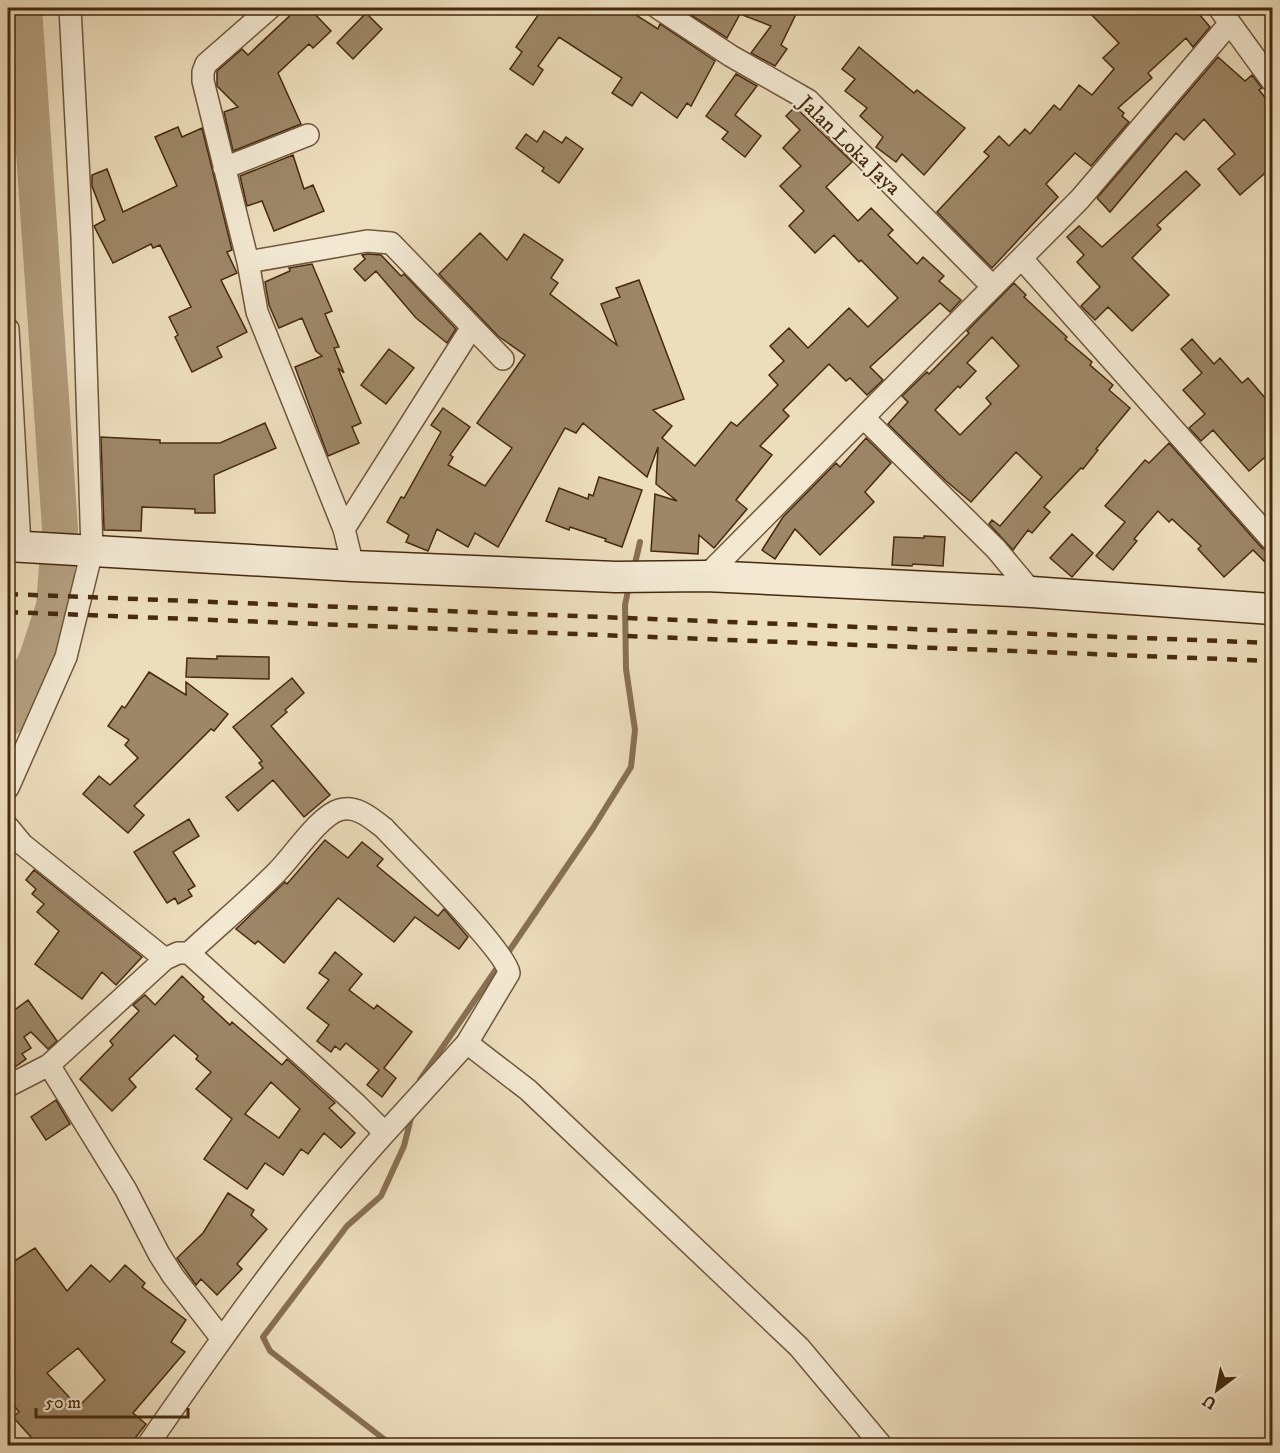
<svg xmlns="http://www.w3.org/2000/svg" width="1280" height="1453" font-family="'IM FELL DW Pica',serif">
<rect width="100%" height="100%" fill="#ecddbc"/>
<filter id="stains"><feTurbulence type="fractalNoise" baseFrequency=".00333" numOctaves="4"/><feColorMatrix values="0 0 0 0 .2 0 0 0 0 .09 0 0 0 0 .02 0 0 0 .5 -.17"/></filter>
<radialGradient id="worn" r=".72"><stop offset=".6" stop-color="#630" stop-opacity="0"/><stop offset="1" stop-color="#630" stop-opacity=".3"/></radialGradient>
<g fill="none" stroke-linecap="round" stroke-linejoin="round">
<path stroke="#887053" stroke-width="6" d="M634,568L640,542
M505,957L593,828L631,767L635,730L626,669L625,605L629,586
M420,1080L499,965
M393,1446L270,1351L263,1337L347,1226L381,1196L404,1146L412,1114"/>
<path stroke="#b4a081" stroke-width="36" d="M8,718L37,658L54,606L60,528L24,8"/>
</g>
<path fill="#9d8768" stroke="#47290e" stroke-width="1.5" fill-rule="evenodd" d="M298,8H309L331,31L313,48L309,44L278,73L301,124L233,151L224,112L238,107L217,86V71L242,49L248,55Z
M543,8H625L658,29L660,24L715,61L691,106L687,103L677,118L641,92L632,106L612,93L622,78L559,37L538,66L543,70L533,85L510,69L522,52L516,47Z
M680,8H799L781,45L787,49L775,66L751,53L771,26L740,14L727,38Z
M1085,8H1194L1210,27L1193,47L1186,38L1148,73L1152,78L1118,108L1124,113L1122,116L1129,122L1091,166L1075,153L1046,184L1058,197L992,268L937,212L989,156L984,152L999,136L1009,146L1025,129L1030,134L1054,105L1060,110L1079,85L1092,95L1114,69L1103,58L1119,43Z
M366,13L382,29L353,59L337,43Z
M859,47L914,93L917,90L965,128L924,175L902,154L896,162L876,147L883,137L860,116L867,108L845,91L855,79L842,69Z
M1218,57L1245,81L1252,75L1262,88L1259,90L1272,106V167L1240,195L1218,169L1235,154L1204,119L1184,140L1176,133L1110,212L1097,198Z
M736,74L757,86L735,115L761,136L745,157L722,139L728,132L706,116Z
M795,107L852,162L826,187L858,221L871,208L893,230L888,235L917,264L923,257L944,276L939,281L961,300L950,312L940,303L870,367L883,380L867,395L850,378L846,381L829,364L783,410L789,416L760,446L772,455L736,500L747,509L714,548L699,535L698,554L651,551L655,494L677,501L656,484L658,447L647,477L583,423L576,433L565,428L498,547L475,533L468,547L437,529L428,551L406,542L409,535L387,522L401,497L404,498L441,432L431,425L443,408L470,427L450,455L453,457L448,465L485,486L512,448L477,423L525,355L498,336L439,274L480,233L507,260L524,234L563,260L551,278L558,283L550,294L617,345L601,304L620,297L616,288L639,280L684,399L653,410L672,426L662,438L695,466L731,422L737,426L778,385L769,375L784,361L770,346L789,328L808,348L849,308L868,327L898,298L861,260L859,262L834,235L815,253L789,226L804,211L780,186L801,166L783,148L800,130L786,116Z
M178,127L182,137L202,128L232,250L227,252L237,273L221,280L247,332L217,347L222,357L192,372L175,337L178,335L169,317L191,307L160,245L153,248L151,244L113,263L94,226L105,220L92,186V175L107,169L123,212L177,186L155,137Z
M544,131L562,143L566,137L583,149L559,183L542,171L544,168L516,148L526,134L537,142Z
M293,155L304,189L313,185L324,211L274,231L262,201L247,206L240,176Z
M1186,171L1200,185L1157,225L1161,229L1132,258L1169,295L1132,331L1108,307L1095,320L1081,306L1100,287L1077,262L1084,255L1067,237L1079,226L1102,247Z
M368,254L381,255L401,276L404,274L456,329L447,343L416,318L376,271L365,281L354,269L365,259L362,255Z
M312,264L332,311L325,314L339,347L334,348L344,373L338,368L361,423L352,427L359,443L328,456L295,367L322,356L316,351L302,318L279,328L269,305L265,282L290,271L289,268Z
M1014,283L1026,295L1024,297L1067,337L1065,339L1092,362L1090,365L1113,385L1109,390L1130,408L1096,449L1098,450L1083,469L1081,468L1044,507L1050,512L1032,533L1028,530L1013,550L989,524L992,520L1000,526L1042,477L1016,452L971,502L946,481L888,424L908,402L902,396L927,372L929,374L969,333L967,331ZM992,337L1019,366L986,398L991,404L960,435L935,410L958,386L960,388L976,371L967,363Z
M1192,339L1214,364L1220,358L1242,383L1248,378L1272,406V451L1249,471L1213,430L1201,441L1189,428L1205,414L1183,390L1202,373L1181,349Z
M389,349L414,368L386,404L361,385Z
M265,423L276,448L214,475L215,513H195V509L142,507L141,531L104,530L101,437L160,440V443H220Z
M866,438L891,463L865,492L874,502L820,555L795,529L775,559L762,550L783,517L836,463L840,467Z
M1169,443L1262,548L1272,552V569L1253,550L1224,577L1198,549L1201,546L1172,519L1169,522L1158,511L1134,539L1137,541L1113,570L1096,556L1125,522L1105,506L1145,460L1149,463Z
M599,477L642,490L622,547L605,541L606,539L570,527L569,530L546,521L559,488L588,499L589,494L593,496Z
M1072,534L1093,553L1072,577L1050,558Z
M924,536L945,537L943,566L913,564L912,566L892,565L894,537L924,538Z
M217,656L269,657V679L186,677L187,658L217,659Z
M149,672L186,695V682L228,714L214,731L211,729L134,806L144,815L128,833L83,794L99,776L110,785L138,758L125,745L129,740L108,726L122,706L125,708Z
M292,678L304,693L285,710L287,712L271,726L330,795L304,817L273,780L238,811L226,797L263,768L259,763L262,761L233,727Z
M189,819L199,836L173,852L195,886L188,890L192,896L178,904L175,898L167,903L134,852Z
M325,840L348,858L362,842L383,859L377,866L438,916L444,909L468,937L459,949L415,917L394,942L338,898L284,963L258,941L255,944L236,929L285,882L287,884Z
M34,870L142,957L116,985L102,972L82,999L35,964L59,931L37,912L44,904L32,894L36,889L26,880Z
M335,952L362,974L349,990L374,1009L377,1005L412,1032L384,1068L396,1078L382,1097L367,1085L379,1070L346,1043L340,1050L335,1046L331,1052L317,1041L329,1025L307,1008L329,980L319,973Z
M182,976L204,997L202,999L230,1025L232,1022L282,1065L287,1059L335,1103L329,1108L355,1133L341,1148L324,1133L308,1154L301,1149L283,1175L265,1163L247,1189L204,1159L232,1119L196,1089L211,1072L196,1059L198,1056L174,1035L129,1079L136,1087L112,1111L80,1079L113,1045L110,1041L139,1011L133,1005L145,995L155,1005ZM271,1082L300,1109L279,1138L245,1114Z
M28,1000L57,1041L48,1049L31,1032L24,1037L31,1048L22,1054L26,1059L8,1072V1012L9,1014Z
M56,1100L70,1124L46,1140L31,1117Z
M228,1193L254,1210L251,1215L267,1229L237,1264L242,1269L217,1295L201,1279L196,1285L177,1258L203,1233Z
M35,1248L67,1291L91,1265L110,1282L125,1265L145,1283L142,1287L186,1320L171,1342L185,1352L133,1413L146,1424L129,1446H39L13,1417L19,1412L8,1398V1265ZM78,1348L105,1380L78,1407L47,1373Z"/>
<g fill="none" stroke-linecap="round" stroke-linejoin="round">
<defs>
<path id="minor" d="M270,8L206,64L203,72V81L248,262L257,312L344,529L353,566
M658,8L731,56L808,100L993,287
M1219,8L1272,81
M224,168L308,135
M1022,259L1272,540
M248,262L367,241L391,243L503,359
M8,329L20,546
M864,418L996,549L1032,592
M344,529L472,327
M706,576L1080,199L1230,23
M8,788L66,657L92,551L82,237L70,8
M8,827L22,844L165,959L178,953H189L356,1104L385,1133C297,1230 222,1338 147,1446
M189,953C218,926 249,900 277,872C293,856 319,816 339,810C356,805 370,817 384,828C405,851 506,950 509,973L467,1043L385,1133
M467,1043L528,1090L799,1347L882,1446
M49,1065L126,1190L159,1254L173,1276L222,1339
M8,1086L49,1065L165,959"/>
<path id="secondary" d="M8,546L353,566L616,577L706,576L1032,592L1272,609"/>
</defs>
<use href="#minor" stroke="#70563a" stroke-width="24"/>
<use href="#secondary" stroke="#47290e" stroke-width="33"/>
<use href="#minor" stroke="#f3e9d3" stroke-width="21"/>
<use href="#secondary" stroke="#f3e9d3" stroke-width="30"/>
<path stroke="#47290e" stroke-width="4.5" stroke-dasharray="10 10" stroke-linecap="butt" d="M8,594L1272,643
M8,612L1272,661"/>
</g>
<g text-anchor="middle" stroke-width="4.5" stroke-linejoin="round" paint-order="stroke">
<g font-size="21" fill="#47290e" stroke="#f3e9d3">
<text transform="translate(850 145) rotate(44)" y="7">Jalan Loka Jaya</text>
</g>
</g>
<rect width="1280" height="1453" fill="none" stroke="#ecddbc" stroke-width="30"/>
<rect x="9" y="9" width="1262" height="1435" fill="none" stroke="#47290e" stroke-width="3"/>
<rect x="15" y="15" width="1250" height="1423" fill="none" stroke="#47290e" stroke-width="1.5"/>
<g transform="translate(1217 1390) rotate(212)" stroke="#f3e9d3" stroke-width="4.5" paint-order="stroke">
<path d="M0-4.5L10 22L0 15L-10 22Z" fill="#47290e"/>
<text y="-9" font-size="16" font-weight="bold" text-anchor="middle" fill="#47290e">U</text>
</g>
<path d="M36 1408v9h152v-9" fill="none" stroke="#47290e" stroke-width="3"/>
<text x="45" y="1408" font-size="18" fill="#47290e" stroke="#f3e9d3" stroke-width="4.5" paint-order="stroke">50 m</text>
<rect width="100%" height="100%" filter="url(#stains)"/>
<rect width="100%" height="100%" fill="url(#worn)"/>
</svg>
